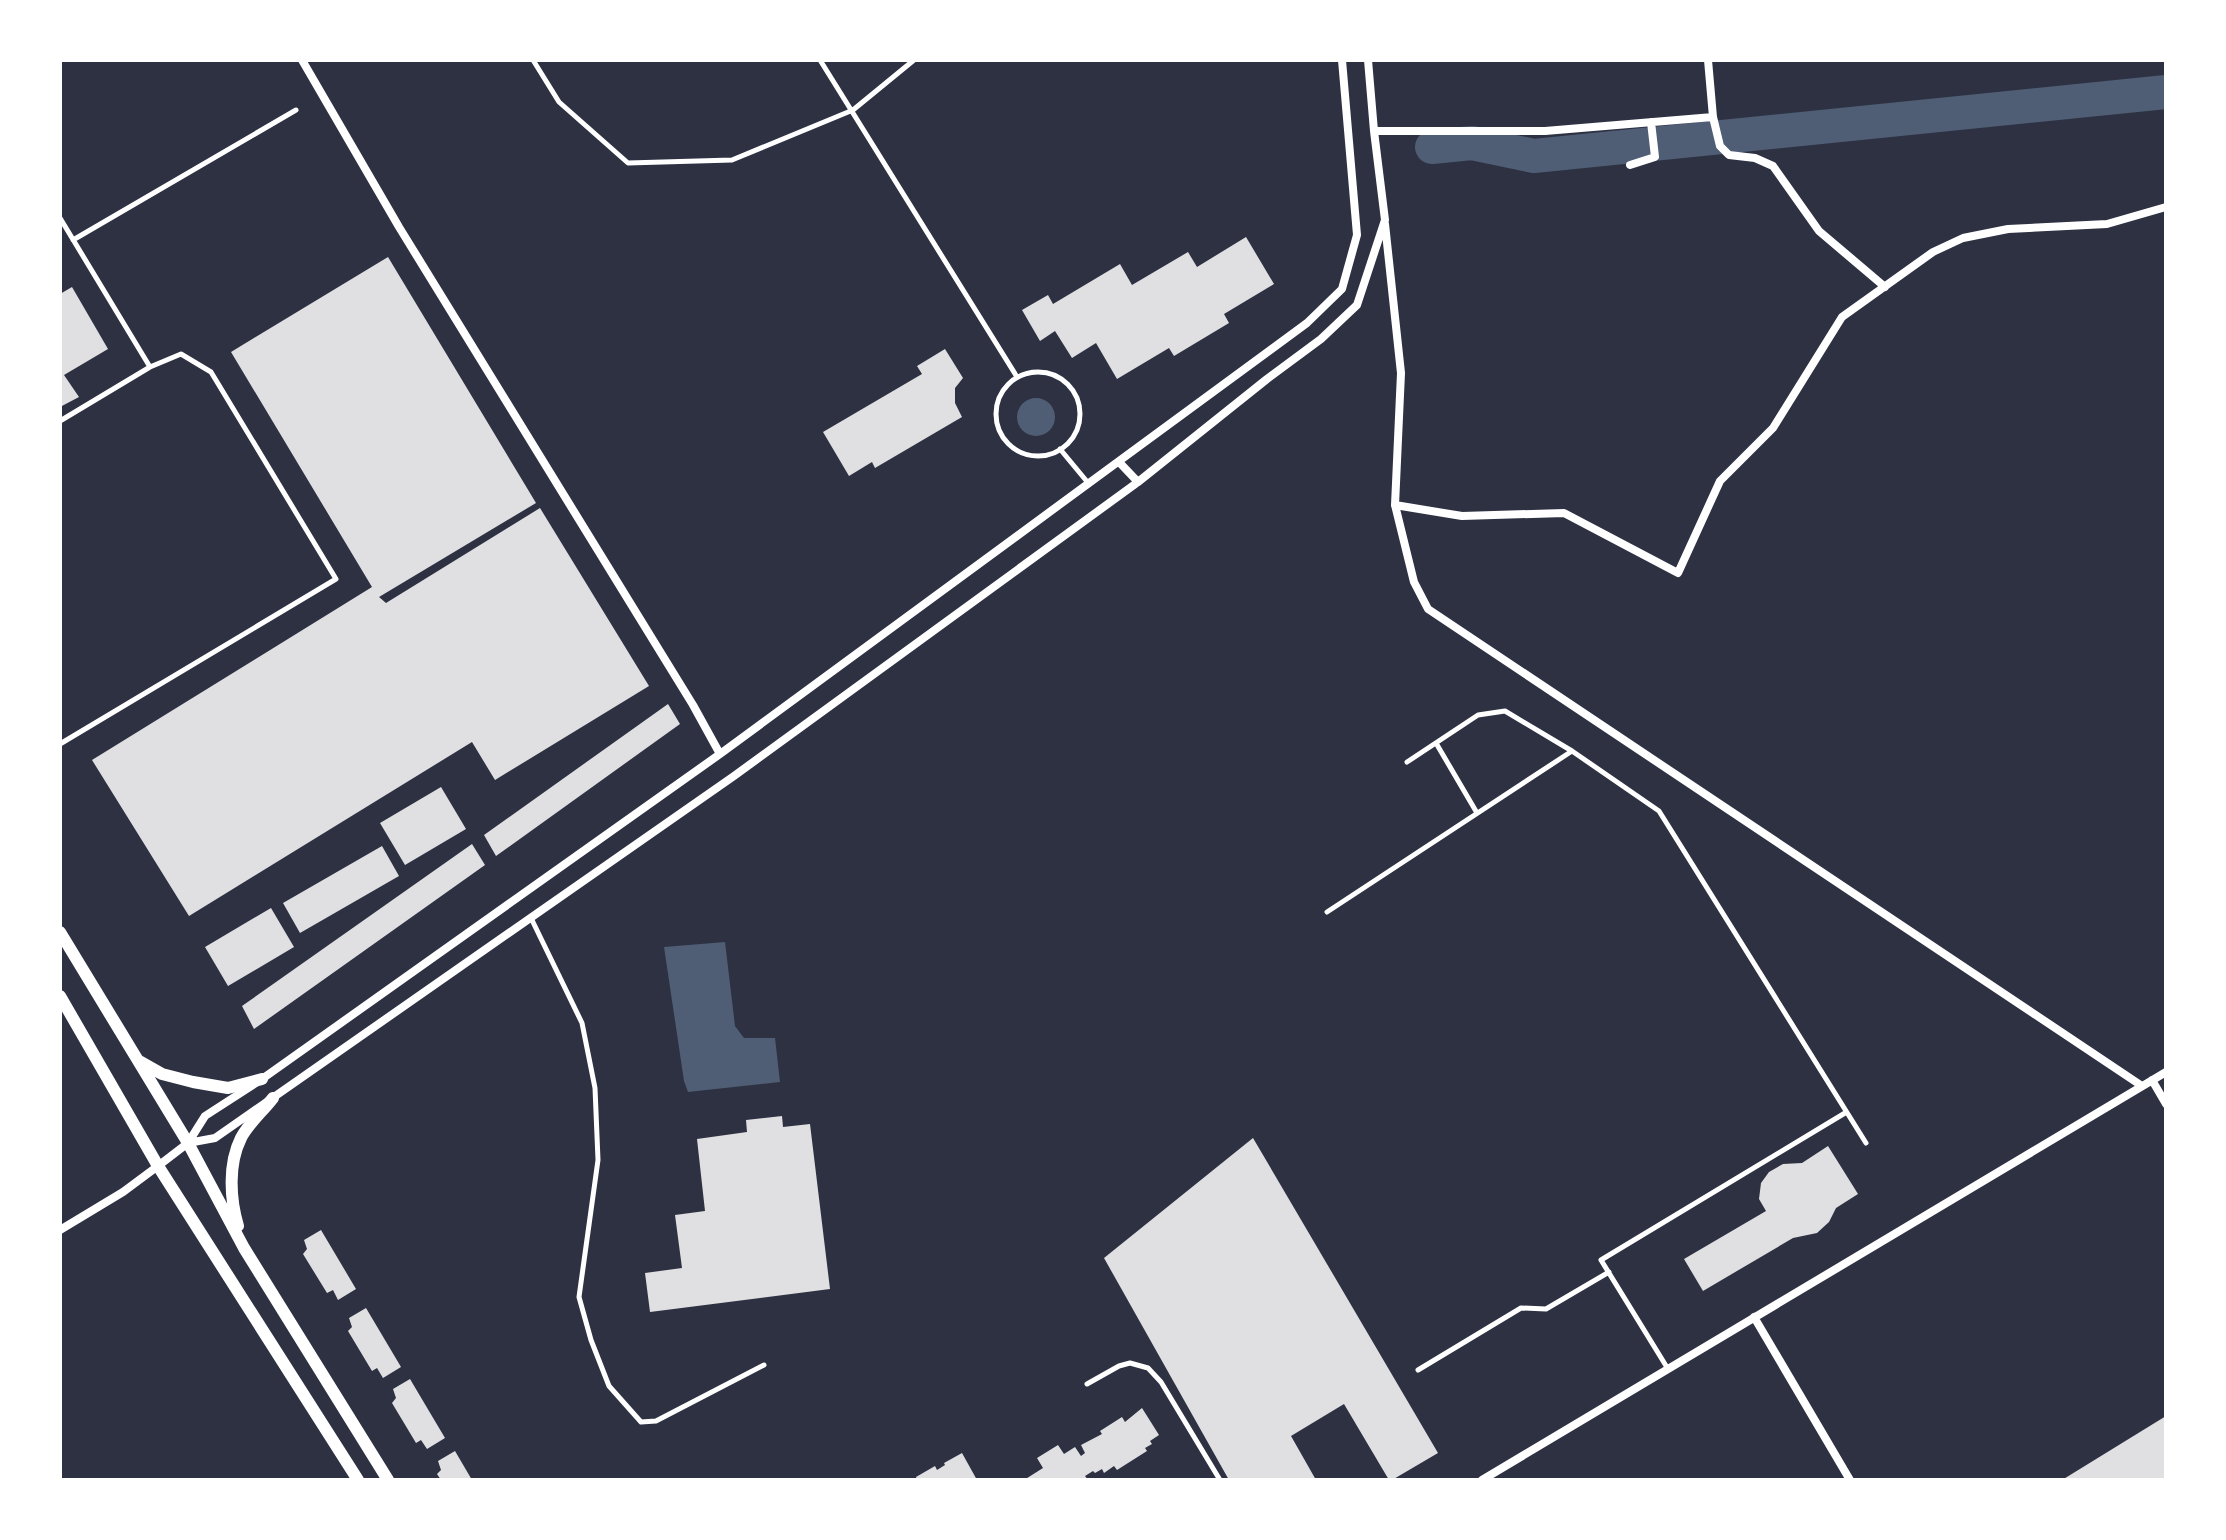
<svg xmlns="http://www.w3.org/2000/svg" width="2226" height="1540" font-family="'Public Sans',sans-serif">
<rect width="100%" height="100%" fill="#2d3142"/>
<path fill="#4f5d75" d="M1017 417a19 19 0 1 1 38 0a19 19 0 1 1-38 0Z
M725,942L735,1026L744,1038H775L780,1082L688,1092L684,1081L664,947Z"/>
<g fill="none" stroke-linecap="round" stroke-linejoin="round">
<path stroke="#4f5d75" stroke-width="34" d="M1432,147L1472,143L1534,156L2166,92"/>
</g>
<path fill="#e0e0e3" d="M1246,237L1274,284L1224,314L1229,323L1174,356L1169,348L1117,379L1096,343L1072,358L1055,331L1040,341L1022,310L1048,295L1053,304L1120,264L1132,285L1188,252L1197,267Z
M388,257L536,503L379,597L386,603L540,508L649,686L495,780L472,742L189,916L92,760L372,587L231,352Z
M72,287L108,349L64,375L79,397L60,407V294Z
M945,349L963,378L955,388V403L962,417L875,468L872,462L849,476L823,432L922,374L917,366Z
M668,704L680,724L496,856L484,835Z
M441,787L466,829L405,865L380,823Z
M472,844L485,865L254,1029L242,1006Z
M382,846L399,876L300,933L283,903Z
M271,908L294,947L228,986L205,947Z
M782,1116L783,1127L810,1124L830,1289L650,1312L645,1273L682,1268L675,1215L705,1211L697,1139L747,1132L746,1120Z
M1253,1138L1438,1453L1392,1480H1389L1344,1404L1291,1436L1316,1480H1229L1104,1258Z
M1828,1146L1858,1194L1836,1208L1829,1222L1817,1233L1793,1238L1703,1291L1684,1259L1766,1211L1759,1199L1761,1183L1769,1172L1783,1164L1802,1163Z
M321,1230L356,1289L338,1300L333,1290L327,1293L303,1254L307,1249L304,1240Z
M366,1308L401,1367L383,1378L377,1368L372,1371L348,1331L352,1327L349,1318Z
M410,1379L445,1438L427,1449L421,1440L416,1443L392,1403L396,1398L393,1389Z
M1142,1408L1159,1435L1150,1441L1152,1444L1145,1448L1147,1451L1117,1470L1114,1466L1104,1473L1102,1469L1095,1473L1093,1471L1085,1476L1088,1480H1024L1043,1468L1037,1458L1058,1445L1064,1454L1075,1447L1081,1456L1085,1453L1081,1445L1102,1434L1100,1431L1122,1417L1125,1422Z
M2166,1416V1480H2062Z
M455,1451L472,1480H441L437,1474L441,1470L438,1461Z
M962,1453L977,1480H917L916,1477L935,1466L937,1470L945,1465L944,1463Z"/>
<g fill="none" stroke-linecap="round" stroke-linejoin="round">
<path stroke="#fff" stroke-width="5" d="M533,60L559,102L628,163L732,160L853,110L914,60
M820,60L1017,377
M60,218L150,367
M73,240L296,110
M996 414a42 42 0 1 1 84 0a42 42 0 1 1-84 0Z
M60,421L150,367L181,354L211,372L336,579L60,744
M1060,449L1089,484
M1436,743L1477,813
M1407,762L1478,715L1505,711L1572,751
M1327,912L1572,751L1659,811L1866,1143
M531,918L582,1023L595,1088L598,1160L579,1297L591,1340L609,1386L641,1422L656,1421L764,1365
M1668,1369L1601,1260L1845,1113
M1418,1370L1521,1308L1546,1309L1609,1272
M1087,1384L1119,1366L1130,1363L1148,1368L1161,1382L1220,1480"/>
<path stroke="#fff" stroke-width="8" d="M302,60L399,227L693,705L720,754
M1713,117L1720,146L1729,155L1755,158L1773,166L1819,231L1885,287
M1374,131H1545L1713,117L1708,60
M1630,165L1655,157L1651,122
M1385,224L1401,373L1395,505L1414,582L1428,609L2142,1086
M1119,462L1138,482
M1395,505L1462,516L1564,513L1678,573L1720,481L1773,428L1842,317L1933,252L1963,238L2008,229L2107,224L2166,207
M2152,1080L2166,1104
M188,1143L215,1138L734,776L1138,482L1267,379L1321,339L1357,305L1385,220L1374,131L1368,60
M60,1230L123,1192L158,1166L188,1143L205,1116L262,1079L720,754L1307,323L1342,289L1357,235L1342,60
M1754,1317L1850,1480
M1482,1480L2166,1072"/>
<path stroke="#fff" stroke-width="12" d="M60,932L188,1143L244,1248L388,1480
M60,996L158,1166L358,1480
M139,1061L162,1074L193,1082L228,1088L262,1079
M238,1226C230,1199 228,1164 241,1138C248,1124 263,1111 273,1098"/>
</g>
<rect width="2226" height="1540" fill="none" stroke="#ffffff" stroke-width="124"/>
</svg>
